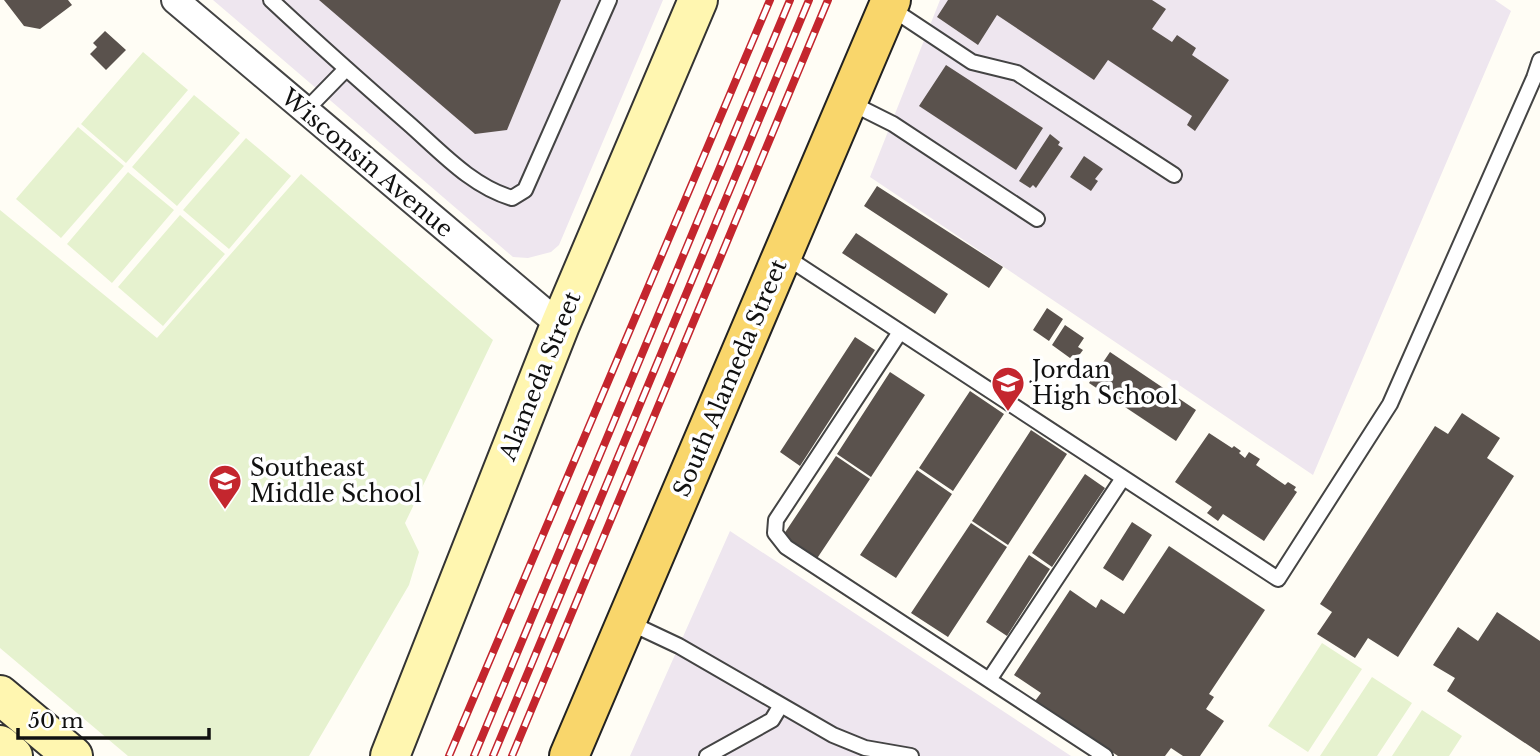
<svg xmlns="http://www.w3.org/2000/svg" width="1540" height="756" font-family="'Libre Baskerville',serif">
<rect width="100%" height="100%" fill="#fffdf5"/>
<path fill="#eee6ef" d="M213,0H663L559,245L551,252L528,258L513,257Z
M940,0H1495L1511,11L1313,475L870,177Z
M730,531L1071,756H630Z"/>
<path fill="#e6f2cf" d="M143,52L188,90L126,163L81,124Z
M194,95L240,133L177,206L132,167Z
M78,127L124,166L61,238L16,199Z
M246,138L291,176L229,249L183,210Z
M128,172L174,210L112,283L67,244Z
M301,174L493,340L405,523L419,552L409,585L309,756H128L0,648V210L157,338Z
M180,215L225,254L163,326L118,287Z
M1322,643L1362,669L1308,752L1268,726Z
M1372,677L1412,703L1377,756H1320Z
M1422,710L1462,736L1449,756H1392Z"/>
<path fill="#5a524d" d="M4,0H68L72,5L40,29L24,26Z
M319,0H561L507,130L475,134Z
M948,0H1152L1166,9L1152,29L1172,42L1177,35L1196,48L1192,55L1229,80L1195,131L1187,125L1192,116L1108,60L1094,80L997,15L978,45L937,17Z
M105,31L126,50L106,70L90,54L97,47L93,43Z
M946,65L1043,128L1016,170L919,106Z
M1050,134L1060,142L1058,145L1063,148L1036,188L1033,185L1030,188L1019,181Z
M1084,156L1103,169L1095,179L1098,181L1091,191L1070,177Z
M877,186L1003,267L989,288L864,206Z
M856,233L948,294L935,314L842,253Z
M1047,308L1063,319L1049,341L1033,330Z
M1065,325L1084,338L1078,347L1083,350L1077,358L1073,355L1070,358L1052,345Z
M855,337L875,350L800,466L780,452Z
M1110,352L1196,410L1176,441L1089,383Z
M890,372L925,395L871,477L837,454Z
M970,391L1004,414L953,491L919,468Z
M1462,413L1500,438L1487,458L1514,476L1398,657L1368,638L1355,658L1317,634L1332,612L1320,604L1435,426L1448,434Z
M1031,430L1067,454L1008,545L972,521Z
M1209,433L1232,448L1234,446L1241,451L1239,453L1245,458L1249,452L1260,459L1256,465L1285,485L1288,482L1296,487L1294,490L1297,492L1264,541L1223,514L1218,521L1207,513L1212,507L1175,482Z
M836,456L870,479L816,560L782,537Z
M917,470L952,494L896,578L860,555Z
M1085,474L1105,488L1052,567L1032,553Z
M1132,522L1152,535L1123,581L1103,568Z
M971,523L1007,547L948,637L911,613Z
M1169,546L1265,610L1209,694L1214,697L1206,709L1224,721L1200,756H1183L1171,748L1165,756H1118L1035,701L1041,693L1014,675L1070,590L1096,608L1101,599L1124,614Z
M1029,555L1050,569L1007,636L986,622Z
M1497,612L1540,641V753L1447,691L1455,678L1433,665L1458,627L1478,641Z"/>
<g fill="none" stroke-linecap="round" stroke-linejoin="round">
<defs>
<path id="lane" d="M271,0C316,42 362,83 408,123C440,151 471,186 512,198L525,190L609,0
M889,7L972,62L1017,73L1174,175
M849,102L893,124L1037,219
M306,110L346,69
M783,255L1278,579L1390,404L1534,78L1540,60
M900,332L776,520L775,533L786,547L1105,756
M628,622L679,646L833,735L865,748L911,756
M989,680L1123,478
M707,756L772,720L781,705"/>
<path id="street" d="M175,0L560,325"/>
<path id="secondary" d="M0,695L73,756
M0,745L13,756
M390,756L560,325L698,0"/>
<path id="primary" d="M569,756L891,0"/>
</defs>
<use href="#lane" stroke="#444" stroke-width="18"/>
<use href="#street" stroke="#444" stroke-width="30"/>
<use href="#secondary" stroke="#333" stroke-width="42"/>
<use href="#primary" stroke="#222" stroke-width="42"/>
<use href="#lane" stroke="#fff" stroke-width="14"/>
<use href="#street" stroke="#fff" stroke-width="26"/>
<use href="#secondary" stroke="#fff6b0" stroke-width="38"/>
<use href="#primary" stroke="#f9d66b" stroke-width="38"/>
<defs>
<path id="rail" d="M449,756L770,0
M474,756L790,0
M493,756L809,0
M512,756L828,0"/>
</defs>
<use href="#rail" stroke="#c4262e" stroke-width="8"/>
<use href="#rail" stroke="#fff" stroke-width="5" stroke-dasharray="16" stroke-linecap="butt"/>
</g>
<defs>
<symbol id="school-pin" viewBox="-11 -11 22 30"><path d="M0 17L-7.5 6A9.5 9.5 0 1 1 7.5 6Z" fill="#c4262e" stroke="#fff"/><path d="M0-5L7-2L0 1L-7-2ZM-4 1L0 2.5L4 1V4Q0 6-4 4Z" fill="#fff"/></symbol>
</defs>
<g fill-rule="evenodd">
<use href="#school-pin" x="989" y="364" width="38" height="52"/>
<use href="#school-pin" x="206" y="462" width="38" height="52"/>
</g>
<g text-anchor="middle" stroke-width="7" stroke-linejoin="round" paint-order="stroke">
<g font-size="23" fill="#111" stroke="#fff">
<text transform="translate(367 163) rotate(40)" y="8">Wisconsin Avenue</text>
<text transform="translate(540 376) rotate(-68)" y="8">Alameda Street</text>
<text transform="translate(730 378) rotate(-67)" y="8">South Alameda Street</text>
</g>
<g font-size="23" fill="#111" stroke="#fff" text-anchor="start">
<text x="1032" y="378">Jordan<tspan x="1032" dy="26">High School</tspan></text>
<text x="250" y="476">Southeast<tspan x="250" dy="26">Middle School</tspan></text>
</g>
</g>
<path d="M18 728v10h191v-10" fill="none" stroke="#111111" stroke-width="3.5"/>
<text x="28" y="728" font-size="21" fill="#111111" stroke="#ffffff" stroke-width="5" paint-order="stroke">50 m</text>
</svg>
